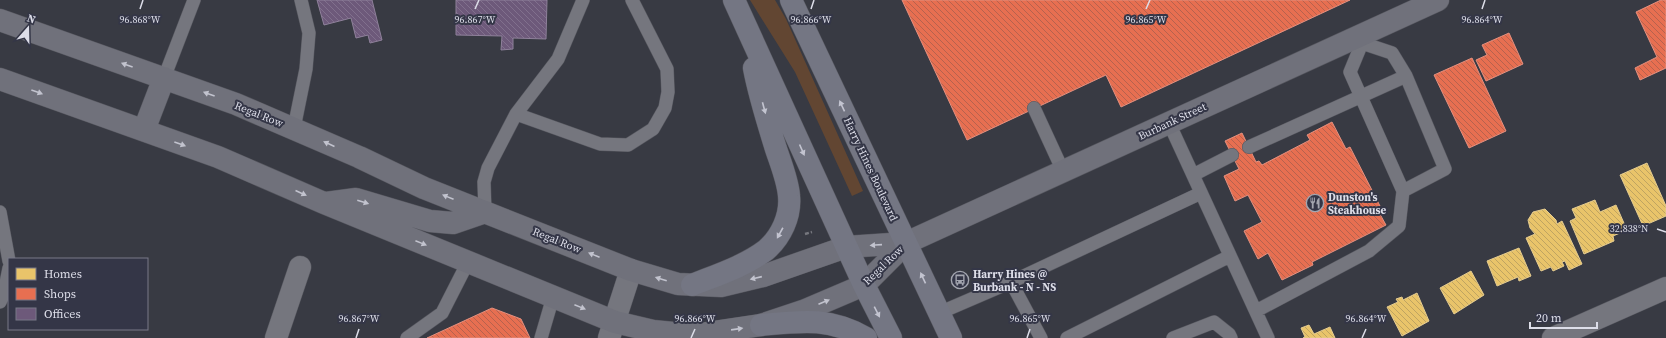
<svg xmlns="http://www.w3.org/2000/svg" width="1666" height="338" font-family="'Source Serif 4',serif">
<defs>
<pattern id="homes-back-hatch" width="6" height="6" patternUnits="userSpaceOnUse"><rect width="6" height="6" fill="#e9c46a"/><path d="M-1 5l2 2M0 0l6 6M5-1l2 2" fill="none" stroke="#bfa461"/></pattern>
<pattern id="shops-back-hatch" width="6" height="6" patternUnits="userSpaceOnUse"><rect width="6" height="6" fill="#e76f51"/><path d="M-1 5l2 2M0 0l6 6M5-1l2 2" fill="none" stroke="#b6624e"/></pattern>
<pattern id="offices-back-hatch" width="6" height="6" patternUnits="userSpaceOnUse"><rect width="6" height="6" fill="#6d597a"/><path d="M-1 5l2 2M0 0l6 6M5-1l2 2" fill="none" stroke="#81708d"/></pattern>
</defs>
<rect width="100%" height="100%" fill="#383a43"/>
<path fill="#624632" d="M750,0H775L786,19L863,191L852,196L795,72Z"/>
<path fill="url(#homes-back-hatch)" stroke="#e5cc90" d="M1647,163L1666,206V216L1643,226L1620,175Z
M1595,200L1600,212L1616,205L1627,230L1613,236L1614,241L1584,254L1570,221L1576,218L1572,209Z
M1545,209L1556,220L1557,224L1562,221L1582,264L1569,270L1565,261L1562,262L1564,266L1553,271L1551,267L1541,271L1526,238L1535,234L1530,228L1528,220L1533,212Z
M1519,248L1531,276L1519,281L1518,277L1497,286L1487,261Z
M1471,271L1484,295L1454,314L1440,288Z
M1417,293L1429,321L1402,336L1387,307L1398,302L1396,299L1402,297L1403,300Z
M1309,325L1314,334L1330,327L1335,338H1303L1305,337L1301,328Z"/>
<path fill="url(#shops-back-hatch)" stroke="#e4907f" d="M902,0H1350L1121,107L1106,75L967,140Z
M1661,0H1666V68L1640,80L1635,68L1657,57L1636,12Z
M1509,33L1523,64L1486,81L1476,60L1487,55L1482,45Z
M1472,58L1506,131L1469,148L1434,75Z
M1332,122L1346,149L1350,147L1380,206L1376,207L1386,225L1312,262L1313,265L1282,280L1268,253L1258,259L1244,231L1262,222L1248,195L1235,201L1224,176L1239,169L1225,141L1242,133L1256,162L1259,161L1262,165L1310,140L1307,135Z
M492,308L521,319L530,338H427Z"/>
<path fill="url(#offices-back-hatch)" stroke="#8f819b" d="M317,0H372L382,40L370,43L368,35L356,38L351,18L324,25Z
M456,0H547L546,39L513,38V49L501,50L502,36L456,35Z"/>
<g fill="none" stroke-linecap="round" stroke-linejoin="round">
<defs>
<path id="lane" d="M1358,36L1362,43L1392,53L1406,76L1445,169L1403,191
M164,78L194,0
M1034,108L1063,171
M516,114L600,144L628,145L653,129L665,108L668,92L667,69L632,0
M1169,123L1268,338
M294,128L306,69L309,33L301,0
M1249,147L1406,76
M1193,175L1232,155
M0,212L9,261
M485,212L484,182L488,168L516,114L558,59L583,0
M1011,282L1041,338
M0,302L4,293L9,268
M1256,311L1369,251L1399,226L1403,191L1350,72L1362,43
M939,313L1011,282L1201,193
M407,338L442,313L468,262
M541,338L553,297
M1067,338L1230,256
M1173,338L1214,322L1229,334L1231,338"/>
<path id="street" d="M276,338L300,267
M609,338L631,270
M1553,338L1666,288"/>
<path id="secondary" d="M0,20L236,104L359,157L424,188L631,270L678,284L721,286L763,276L846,247L906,243
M0,79L218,157L324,203L615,322L653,331L694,335L761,325L803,311L864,285L906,243L1438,0
M144,130L164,78
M326,203L356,199L430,221L453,223L485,212"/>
<path id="primary" d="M734,0L864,285L891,338
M791,0L951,338
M692,285C717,275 745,266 766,250C781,237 791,216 789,196C788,181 781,164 776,149C768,123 759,95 754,68
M761,325C802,321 829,317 866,338"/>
</defs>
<use href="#lane" stroke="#56575f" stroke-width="14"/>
<use href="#street" stroke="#56575f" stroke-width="23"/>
<use href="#secondary" stroke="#56575f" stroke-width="23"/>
<use href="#primary" stroke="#56575f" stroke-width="23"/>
<path stroke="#76777e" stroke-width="2.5" stroke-dasharray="4 2" stroke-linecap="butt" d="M805,234L812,232"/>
<use href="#lane" stroke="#75767e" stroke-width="13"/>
<use href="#street" stroke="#75767e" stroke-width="22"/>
<use href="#secondary" stroke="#70717b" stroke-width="22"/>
<use href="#primary" stroke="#747683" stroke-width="22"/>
</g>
<defs><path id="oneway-solid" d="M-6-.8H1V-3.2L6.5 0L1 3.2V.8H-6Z"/></defs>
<g fill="#c2c3ce">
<use href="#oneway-solid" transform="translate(127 65) rotate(-160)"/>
<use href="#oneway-solid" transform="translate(37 92) rotate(20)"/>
<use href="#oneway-solid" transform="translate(209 94) rotate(-160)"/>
<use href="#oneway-solid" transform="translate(180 144) rotate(20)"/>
<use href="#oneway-solid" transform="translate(329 144) rotate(-156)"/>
<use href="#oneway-solid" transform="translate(301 193) rotate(24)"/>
<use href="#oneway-solid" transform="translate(448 197) rotate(-158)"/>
<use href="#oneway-solid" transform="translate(363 202) rotate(17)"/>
<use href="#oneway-solid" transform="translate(421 243) rotate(22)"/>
<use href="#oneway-solid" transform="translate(876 245) rotate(176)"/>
<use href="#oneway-solid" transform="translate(594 255) rotate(-158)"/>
<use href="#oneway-solid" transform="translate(756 278) rotate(167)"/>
<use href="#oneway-solid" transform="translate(661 279) rotate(-163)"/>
<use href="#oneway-solid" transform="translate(824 302) rotate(-23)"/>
<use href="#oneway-solid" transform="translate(580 307) rotate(22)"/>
<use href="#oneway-solid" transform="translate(737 329) rotate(-8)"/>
</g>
<g fill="#c3c4d0">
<use href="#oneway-solid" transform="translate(842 106) rotate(-115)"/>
<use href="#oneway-solid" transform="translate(764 108) rotate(75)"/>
<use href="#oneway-solid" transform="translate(802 150) rotate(66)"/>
<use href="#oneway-solid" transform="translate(780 233) rotate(119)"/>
<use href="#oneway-solid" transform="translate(923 278) rotate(-115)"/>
<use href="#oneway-solid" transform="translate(877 312) rotate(63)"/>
</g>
<path fill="none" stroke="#dddee9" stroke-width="1.5" d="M140,9L143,0M475,9L479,0M811,9L814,0M1146,9L1150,0M1482,9L1485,0M1657,229L1666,232M356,338L359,329M691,338L695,329M1027,338L1030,329M1362,338L1366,329"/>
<defs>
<symbol id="restaurant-ring" viewBox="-11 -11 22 22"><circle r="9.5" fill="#343647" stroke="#a3a5af" stroke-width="1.5"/><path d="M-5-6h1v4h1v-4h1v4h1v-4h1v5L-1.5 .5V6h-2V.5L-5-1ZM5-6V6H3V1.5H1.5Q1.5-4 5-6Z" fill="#a3a5af"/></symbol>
<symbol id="bus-ring" viewBox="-11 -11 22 22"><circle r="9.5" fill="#343647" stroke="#a3a5af" stroke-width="1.5"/><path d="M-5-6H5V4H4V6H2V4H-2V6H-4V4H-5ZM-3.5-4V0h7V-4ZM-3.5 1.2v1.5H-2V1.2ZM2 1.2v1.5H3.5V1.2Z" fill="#a3a5af"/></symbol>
</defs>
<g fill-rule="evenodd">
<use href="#restaurant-ring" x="1305" y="193" width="20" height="20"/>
<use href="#bus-ring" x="950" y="270" width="20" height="20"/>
</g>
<g text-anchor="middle" stroke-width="4" stroke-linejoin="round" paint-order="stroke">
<g font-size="11" fill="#dddee9" stroke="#343647">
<text transform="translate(259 114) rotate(22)" y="4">Regal Row</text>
<text transform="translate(1172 121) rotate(-25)" y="4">Burbank Street</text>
<text transform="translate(871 169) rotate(65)" y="4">Harry Hines Boulevard</text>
<text transform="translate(557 240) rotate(22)" y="4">Regal Row</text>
<text transform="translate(883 265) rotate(-44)" y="4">Regal Row</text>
</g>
<g font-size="11" font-weight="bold" fill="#dddee9" stroke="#343647" text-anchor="start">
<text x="1328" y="201">Dunston's<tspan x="1328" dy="13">Steakhouse</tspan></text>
<text x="973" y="278">Harry Hines @<tspan x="973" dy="13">Burbank - N - NS</tspan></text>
</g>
</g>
<g font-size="10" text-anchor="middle" fill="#dddee9" stroke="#343647" stroke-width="4" stroke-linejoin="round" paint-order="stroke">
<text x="140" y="23">96.868°W</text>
<text x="475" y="23">96.867°W</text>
<text x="811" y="23">96.866°W</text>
<text x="1146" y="23">96.865°W</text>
<text x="1482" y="23">96.864°W</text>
<text x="1629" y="232">32.838°N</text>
<text x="359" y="322">96.867°W</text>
<text x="695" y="322">96.866°W</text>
<text x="1030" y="322">96.865°W</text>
<text x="1366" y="322">96.864°W</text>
</g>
<rect x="8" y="258" width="140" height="72" fill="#343647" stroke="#787988"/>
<rect x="16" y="268" width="20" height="12" fill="#e9c46a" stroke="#787988"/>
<text x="44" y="278" font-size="12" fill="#dddee9">Homes</text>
<rect x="16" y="288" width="20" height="12" fill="#e76f51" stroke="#787988"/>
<text x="44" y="298" font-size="12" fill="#dddee9">Shops</text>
<rect x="16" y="308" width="20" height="12" fill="#6d597a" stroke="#787988"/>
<text x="44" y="318" font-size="12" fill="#dddee9">Offices</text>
<g transform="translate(28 28) rotate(20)" stroke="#343647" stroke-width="3" paint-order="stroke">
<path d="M0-3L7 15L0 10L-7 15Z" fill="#dddee9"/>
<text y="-6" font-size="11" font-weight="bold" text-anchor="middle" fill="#dddee9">N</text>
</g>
<path d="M1530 322v6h67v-6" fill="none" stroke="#dddee9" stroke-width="2"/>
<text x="1536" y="322" font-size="12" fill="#dddee9" stroke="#343647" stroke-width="3" paint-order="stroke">20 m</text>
</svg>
